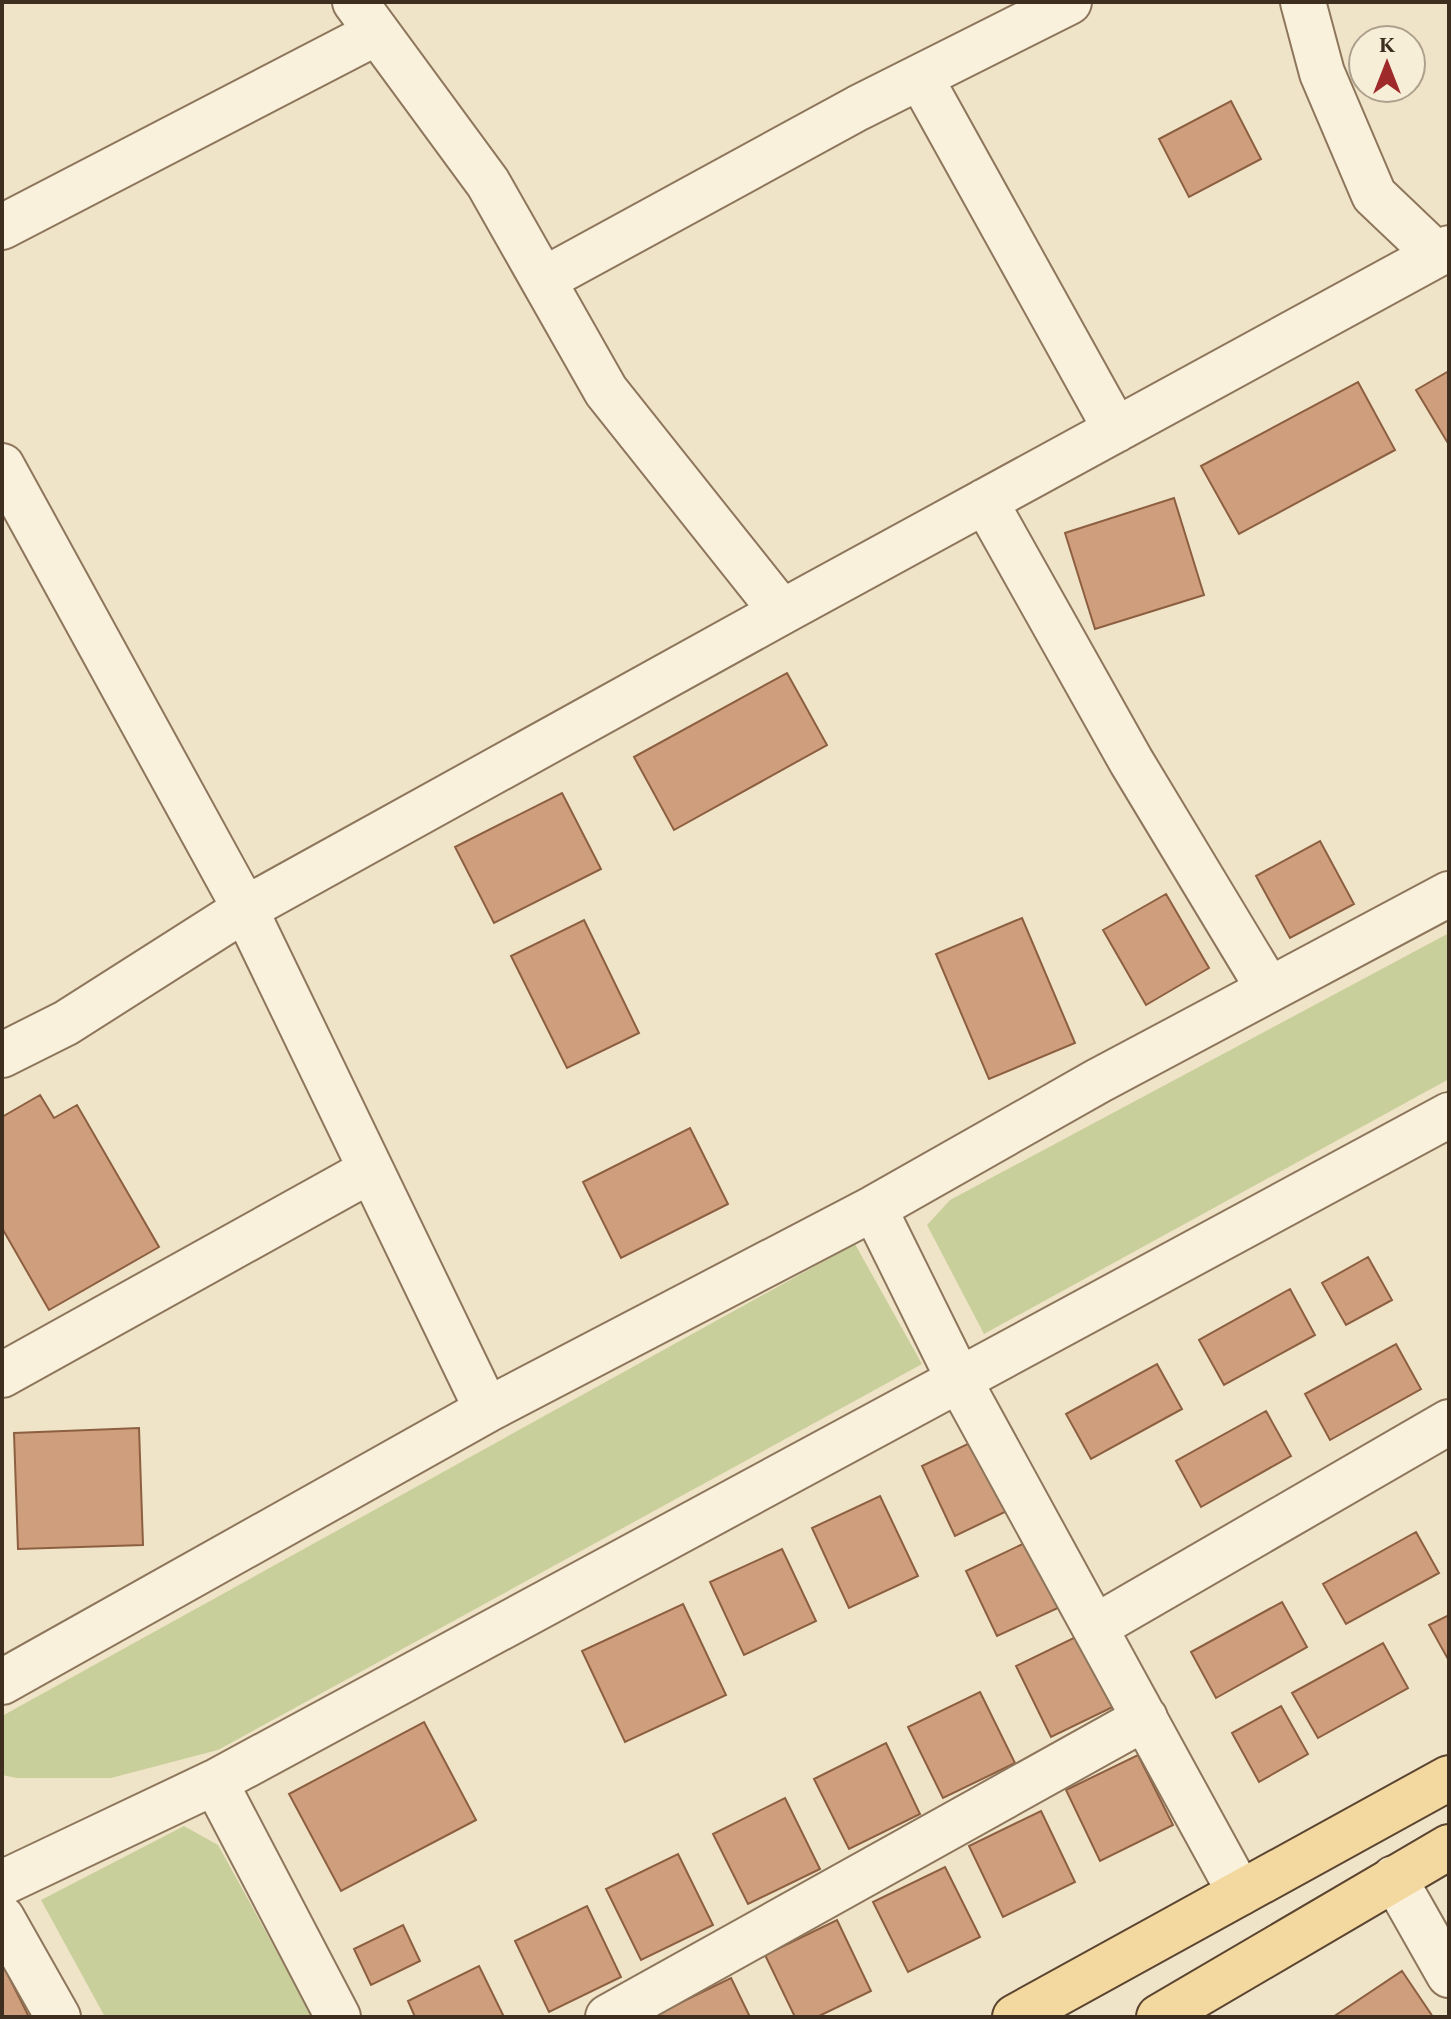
<svg xmlns="http://www.w3.org/2000/svg" width="1451" height="2019" font-family="Spectral,serif">
<rect width="100%" height="100%" fill="#f0e4c8"/>
<path fill="#c9cf9b" d="M1449,933V1079L984,1334L927,1225L950,1200Z
M855,1244L922,1364L218,1750L111,1778H17L2,1775V1716Z
M184,1826L218,1845L313,2017H105L41,1900Z"/>
<path fill="#cf9f7d" stroke="#8d5f41" stroke-width="2" d="M1231,101L1261,159L1189,197L1159,139Z
M1449,371V445L1416,390Z
M1358,382L1395,450L1239,534L1201,466Z
M1174,498L1204,595L1095,629L1065,533Z
M787,673L827,745L674,830L634,757Z
M562,793L601,869L494,923L455,847Z
M1320,841L1354,904L1290,938L1256,876Z
M1166,894L1209,968L1146,1005L1103,930Z
M1022,918L1075,1043L989,1079L936,954Z
M584,920L639,1033L567,1068L511,956Z
M40,1095L54,1118L77,1105L159,1247L49,1310L2,1228V1117Z
M690,1128L728,1204L621,1258L583,1182Z
M1368,1257L1392,1300L1346,1325L1322,1283Z
M1290,1289L1315,1335L1224,1385L1199,1340Z
M1396,1344L1421,1389L1330,1440L1305,1394Z
M1157,1364L1182,1409L1091,1459L1066,1414Z
M1266,1411L1291,1456L1201,1507L1176,1461Z
M139,1428L143,1545L18,1549L14,1433Z
M978,1439L1011,1509L955,1536L922,1466Z
M880,1496L918,1576L849,1608L812,1528Z
M1416,1532L1439,1573L1346,1624L1323,1584Z
M1029,1541L1060,1607L997,1636L966,1571Z
M782,1549L816,1621L744,1655L710,1582Z
M1282,1602L1307,1647L1216,1698L1191,1652Z
M683,1604L726,1695L625,1742L582,1651Z
M1449,1615V1661L1429,1625Z
M1088,1631L1123,1702L1051,1737L1016,1666Z
M1383,1643L1408,1688L1318,1738L1292,1693Z
M980,1692L1015,1763L943,1798L908,1727Z
M1281,1706L1308,1754L1259,1782L1232,1733Z
M424,1722L476,1820L341,1891L289,1794Z
M886,1743L920,1814L849,1849L814,1779Z
M1138,1755L1173,1825L1100,1861L1066,1790Z
M785,1798L820,1869L748,1904L713,1834Z
M1041,1811L1075,1882L1003,1917L969,1846Z
M678,1854L713,1925L641,1960L606,1889Z
M945,1867L980,1937L908,1972L873,1902Z
M587,1906L621,1977L549,2012L515,1941Z
M837,1920L871,1991L817,2017H795L765,1955Z
M403,1925L420,1961L371,1985L354,1949Z
M2,1963L29,2017H2Z
M479,1966L504,2017H415L408,2001Z
M1402,1971L1433,2017H1333Z
M731,1978L750,2017H661L659,2013Z"/>
<g fill="none" stroke-linecap="round" stroke-linejoin="round">
<defs>
<path id="minor" d="M355,2L488,183L606,391L782,612
M1303,2L1322,73L1374,195L1436,254
M920,77L1116,430
M2,227L376,33
M543,280L858,108L1069,2
M2,466L245,909L487,1410
M985,501L1131,761L1268,988
M2,1055L66,1023L245,909L782,612L1449,248
M874,1208L958,1378L1240,1893
M2,1375L371,1170
M1095,1627L1449,1422
M2,1682L487,1410L874,1208L1098,1081L1449,894
M215,1782L338,2017
M1394,1878L1449,1975
M2,1883L215,1782L1449,1115
M2,1918L58,2017
M608,2017L1145,1718"/>
<path id="major" d="M1015,2017L1449,1778
M1159,2017L1449,1847"/>
</defs>
<use href="#minor" stroke="#8d765c" stroke-width="48"/>
<use href="#major" stroke="#5b4430" stroke-width="48"/>
<use href="#minor" stroke="#faf1dc" stroke-width="44"/>
<use href="#major" stroke="#f3d9a0" stroke-width="44"/>
</g>
<rect width="1451" height="2019" fill="none" stroke="#3d2e20" stroke-width="8"/>
<g transform="translate(1387 64)"><circle r="38" fill="#f7eed8" stroke="#ada18e" stroke-width="2"/>
<path d="M0-6L14 30L0 20L-14 30Z" fill="#9e2a2b"/>
<text y="-12" font-size="22" font-weight="bold" text-anchor="middle" fill="#3d2e20">K</text>
</g>
</svg>
